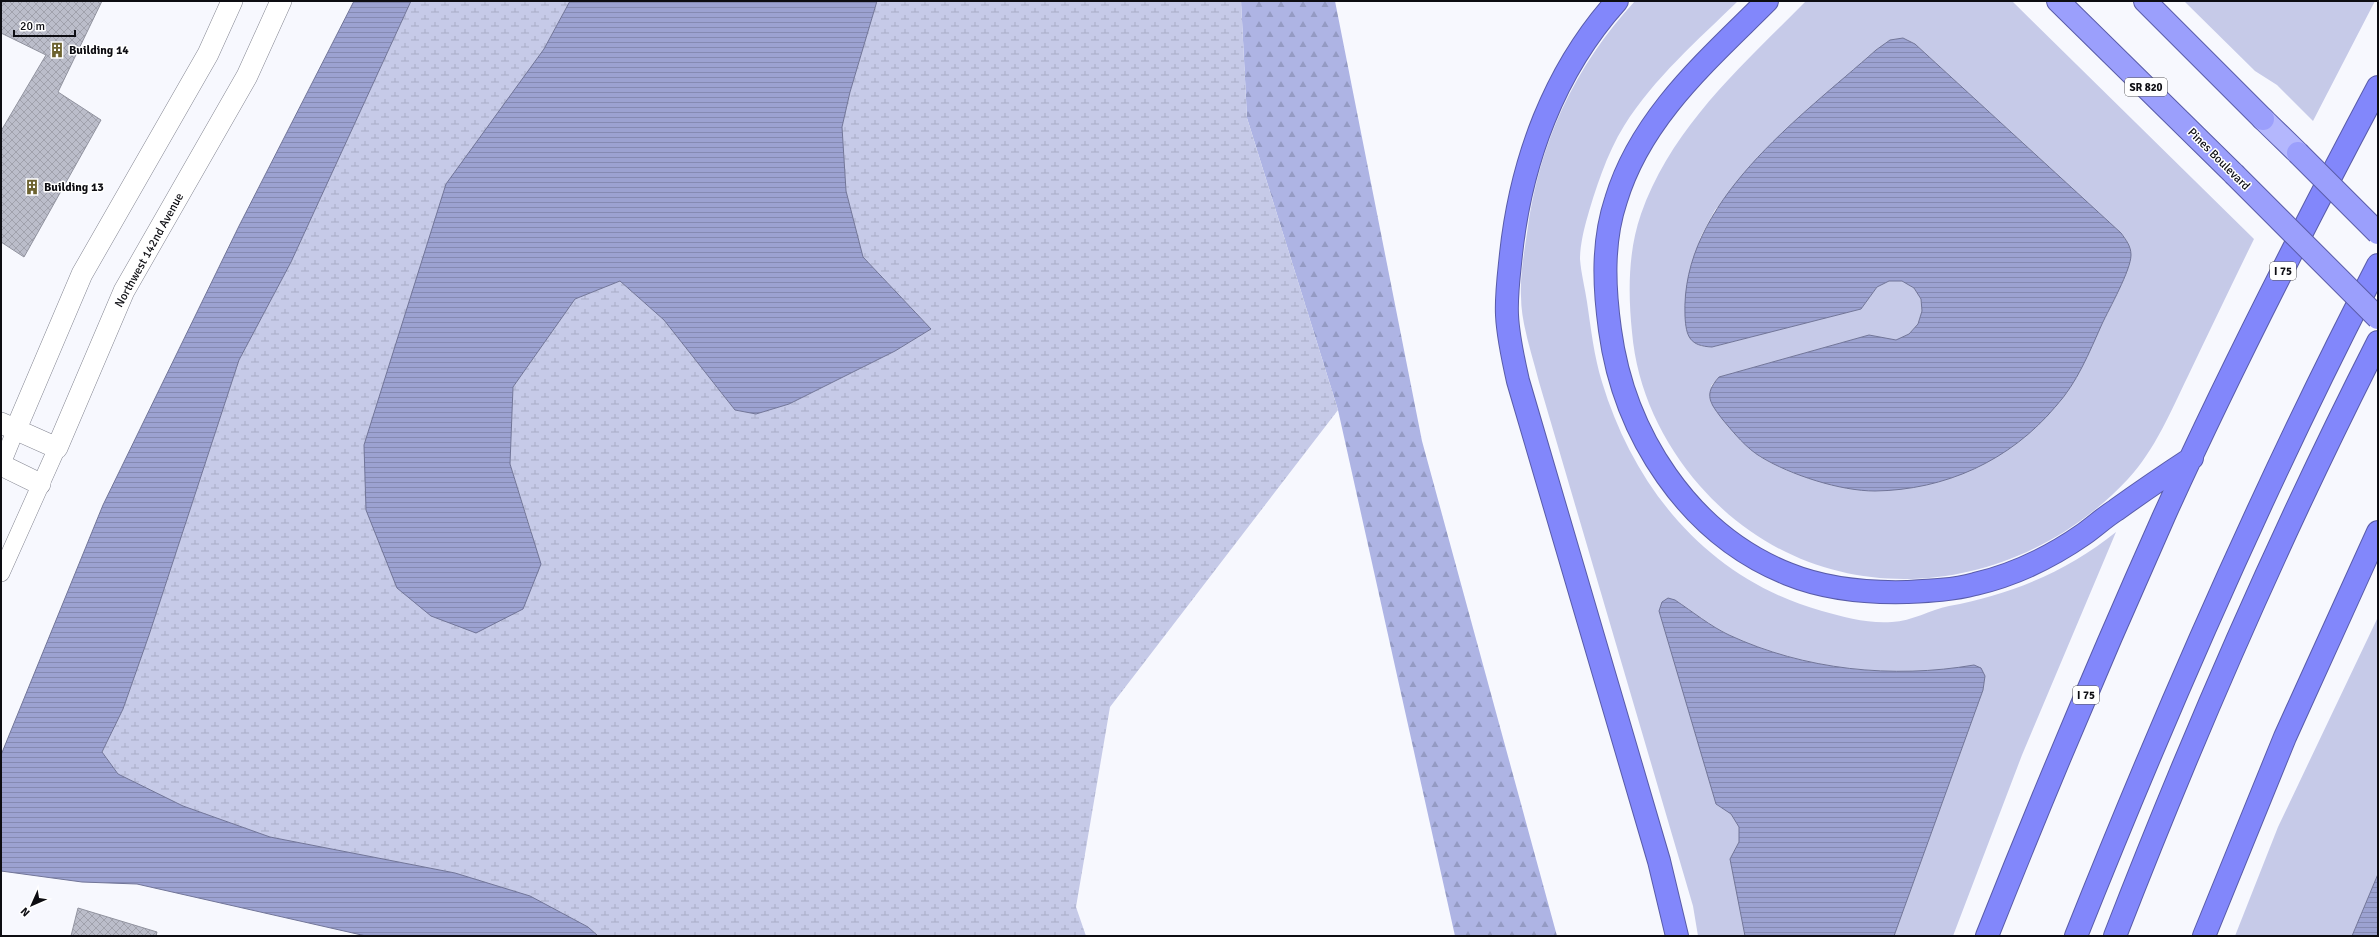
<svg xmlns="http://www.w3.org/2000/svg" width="2379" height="937" font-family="Signika,sans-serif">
<defs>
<pattern id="forest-firs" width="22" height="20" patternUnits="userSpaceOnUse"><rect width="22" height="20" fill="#aeb4e4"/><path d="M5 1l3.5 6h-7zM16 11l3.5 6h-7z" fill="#949ac3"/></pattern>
<pattern id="wetland-marsh" width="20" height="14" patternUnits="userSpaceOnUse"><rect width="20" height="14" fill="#c6cae8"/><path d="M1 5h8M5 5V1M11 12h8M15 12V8" fill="none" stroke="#a9acc6"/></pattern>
<pattern id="water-rules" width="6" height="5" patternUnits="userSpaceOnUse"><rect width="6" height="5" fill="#9ca2d1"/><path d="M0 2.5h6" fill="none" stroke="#858ab2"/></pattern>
<pattern id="building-cross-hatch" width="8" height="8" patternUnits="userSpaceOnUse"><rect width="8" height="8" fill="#bbbdca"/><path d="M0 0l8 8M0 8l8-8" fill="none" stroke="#a0a1ac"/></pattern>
</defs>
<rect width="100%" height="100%" fill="#f7f8fe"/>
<path fill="#c6cae8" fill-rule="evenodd" d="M1635,1H1738C1698,40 1654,78 1624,126C1607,153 1595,190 1586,222C1583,233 1580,248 1580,259C1581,273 1585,288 1587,302C1591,329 1594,356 1602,382C1635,491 1710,580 1822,611C1844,617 1869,624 1892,622C1912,621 1930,610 1949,606C2010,595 2068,571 2116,532L2022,755L1953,936H1894L1983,690L1985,676L1974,665C1893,679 1804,670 1729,635C1710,626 1693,612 1675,600L1659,611L1716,804L1731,814L1739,827V842L1730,859L1745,936H1698L1693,906L1539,382C1532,354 1521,324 1521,296C1520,275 1524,253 1527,233C1539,143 1574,67 1635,1Z
M1806,1H2012L2254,239C2232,284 2210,330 2188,376C2171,411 2155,450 2128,479C2012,603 1817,619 1700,486C1662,442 1637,390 1632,332C1628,293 1628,251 1641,214C1672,126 1743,65 1806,1ZM1903,38L1915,44L2121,233C2135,251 2131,257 2124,277L1832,485L1794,473L1760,457L1711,386L1719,377L1869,335L1896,340L1909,334L1918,324L1922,311L1921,299L1914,288L1902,281H1889L1877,287L1861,309L1713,347L1700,346L1691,267L1701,236L1715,210L1783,133L1876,50L1890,40Z
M2184,1H2375L2313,121L2277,85L2255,71Z
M2378,617V874L2352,936H2235L2278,827Z"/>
<path fill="url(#forest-firs)" d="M1241,1H1335L1422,441L1557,936H1455L1338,410L1247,118Z"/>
<path fill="url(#wetland-marsh)" d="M411,1H570L544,49L364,445L532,533L510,464L513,387L575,299L620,281L664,320L735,410L756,414L789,404L895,351L931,329L863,257L846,191L842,127L850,92L877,1H1241L1247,118L1338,410L1110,707L1076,907L1086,936H598L588,927L529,896L455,873L270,837L183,806L118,774L102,752L123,709L149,635L239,360L291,262Z"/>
<path fill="url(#water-rules)" stroke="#717598" d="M354,1H411L291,262L239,360L149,635L123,709L102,752L118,774L183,806L270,837L455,873L530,896L588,927L598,936H366L137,884L82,882L1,871V755L103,505L239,226Z
M570,1H877L850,92L842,127L846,191L863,257L931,329L895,351L789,404L756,414L735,410L664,320L620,281L575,299L513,387L510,464L541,564L523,609L476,633L431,616L397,588L366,510L364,445L446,184L544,49Z
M1903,38L1915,44L2121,233C2126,240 2131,246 2131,255C2131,270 2109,309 2102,324C2089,353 2077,383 2056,406C2010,461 1945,490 1875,491C1840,491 1791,475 1761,457C1746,448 1734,433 1723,420C1710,403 1703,395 1719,377L1869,335L1896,340L1909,334L1918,324L1922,311L1921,299L1914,288L1902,281H1889L1877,287L1861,309L1712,347C1690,346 1686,337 1685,316C1680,202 1800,118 1876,50L1890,40Z
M1668,598L1675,600C1693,612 1710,626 1729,635C1804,670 1893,679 1974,665L1981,668L1985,676L1983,690L1894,936H1745L1730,859L1739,842V827L1731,814L1716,804L1659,611L1662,602Z
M2378,874V936H2352Z"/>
<path fill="url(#building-cross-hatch)" stroke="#91939f" d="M1,1H102L58,92L101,120L24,257L1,242V131L46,55L1,33Z
M78,908L157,932L156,936H71Z"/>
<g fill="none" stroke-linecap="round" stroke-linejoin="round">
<defs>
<path id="minor" d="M1,466L16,429
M1,573L57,448"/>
<path id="tertiary" d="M1,423L57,448L124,291L247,76L281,1
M16,429L82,274L208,54L232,1
M1,465L40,484"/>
<path id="primary" d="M2263,119L2298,153"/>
<path id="trunk" d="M2058,1L2234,174
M2145,1L2263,119"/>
<path id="motorway" d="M1617,1C1554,71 1521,161 1511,254C1509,274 1506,295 1507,315C1508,337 1513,359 1518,381L1659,861L1677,936
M1767,1C1708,60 1641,117 1616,200C1602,242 1604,287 1610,330C1624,434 1688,534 1788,574C1825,589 1867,593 1907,592C1929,591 1953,590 1975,584C2014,575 2051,557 2084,534C2095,526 2105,517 2116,510C2141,492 2166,475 2192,458
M1987,936C2043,795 2102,655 2164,516C2230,370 2303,228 2378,87
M2076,936C2167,708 2265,483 2378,265
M2115,936C2193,735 2280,535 2378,342
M2204,936L2285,737L2378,532"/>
</defs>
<use href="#minor" stroke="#848692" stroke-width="18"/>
<use href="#tertiary" stroke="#848692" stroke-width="22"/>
<use href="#primary" stroke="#595ca9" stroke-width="24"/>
<use href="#trunk" stroke="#595ca9" stroke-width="24"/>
<use href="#motorway" stroke="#595ca9" stroke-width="24"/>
<use href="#minor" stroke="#fff" stroke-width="17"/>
<use href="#tertiary" stroke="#fff" stroke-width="21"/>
<use href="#primary" stroke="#b4b7fd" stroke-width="22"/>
<use href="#trunk" stroke="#9b9ffc" stroke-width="22"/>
<use href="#motorway" stroke="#8287fb" stroke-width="22"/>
<defs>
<path id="trunk-bridge" d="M2298,153L2378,233
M2234,174L2378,318"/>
</defs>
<use href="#trunk-bridge" stroke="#595ca9" stroke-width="24" stroke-linecap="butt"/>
<use href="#trunk-bridge" stroke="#9b9ffc" stroke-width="22"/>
</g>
<defs>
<symbol id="building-bare" viewBox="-9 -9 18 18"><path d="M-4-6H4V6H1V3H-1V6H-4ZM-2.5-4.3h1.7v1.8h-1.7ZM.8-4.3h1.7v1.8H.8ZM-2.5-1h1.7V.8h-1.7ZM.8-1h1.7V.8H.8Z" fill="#6c622f" stroke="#fff" stroke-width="2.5" paint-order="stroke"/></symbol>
</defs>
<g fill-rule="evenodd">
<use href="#building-bare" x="46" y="39" width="22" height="22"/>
<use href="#building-bare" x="21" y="176" width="22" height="22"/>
</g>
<g text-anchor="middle" stroke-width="3" stroke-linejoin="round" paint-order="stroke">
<g fill="#fff" stroke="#565659" stroke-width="1">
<rect x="2125" y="78" width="42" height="18" rx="3"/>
<rect x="2270" y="262" width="26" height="18" rx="3"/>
<rect x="2073" y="686" width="26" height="18" rx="3"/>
</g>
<g font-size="11" font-weight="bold" fill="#0d0d12">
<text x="2146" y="91">SR 820</text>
<text x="2283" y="275">I 75</text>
<text x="2086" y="699">I 75</text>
</g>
<g font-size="12" font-weight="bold" fill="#0d0d12" stroke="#fff" text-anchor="start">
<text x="69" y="54">Building 14</text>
<text x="44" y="191">Building 13</text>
</g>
<g font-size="12" fill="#0d0d12" stroke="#fff">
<text transform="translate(2219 159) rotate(45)" y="4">Pines Boulevard</text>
<text transform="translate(149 250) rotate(-61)" y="4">Northwest 142nd Avenue</text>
</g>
</g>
<rect width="2379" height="937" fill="none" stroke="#0d0d12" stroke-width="4"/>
<g transform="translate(32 905) rotate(225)" stroke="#ffffff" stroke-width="3" paint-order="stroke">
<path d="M0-3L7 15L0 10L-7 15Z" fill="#0d0d12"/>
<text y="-6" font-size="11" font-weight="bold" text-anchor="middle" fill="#0d0d12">N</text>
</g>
<path d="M14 30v6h61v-6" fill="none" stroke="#0d0d12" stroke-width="2"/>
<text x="20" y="30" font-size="12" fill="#0d0d12" stroke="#ffffff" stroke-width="3" paint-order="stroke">20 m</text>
</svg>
